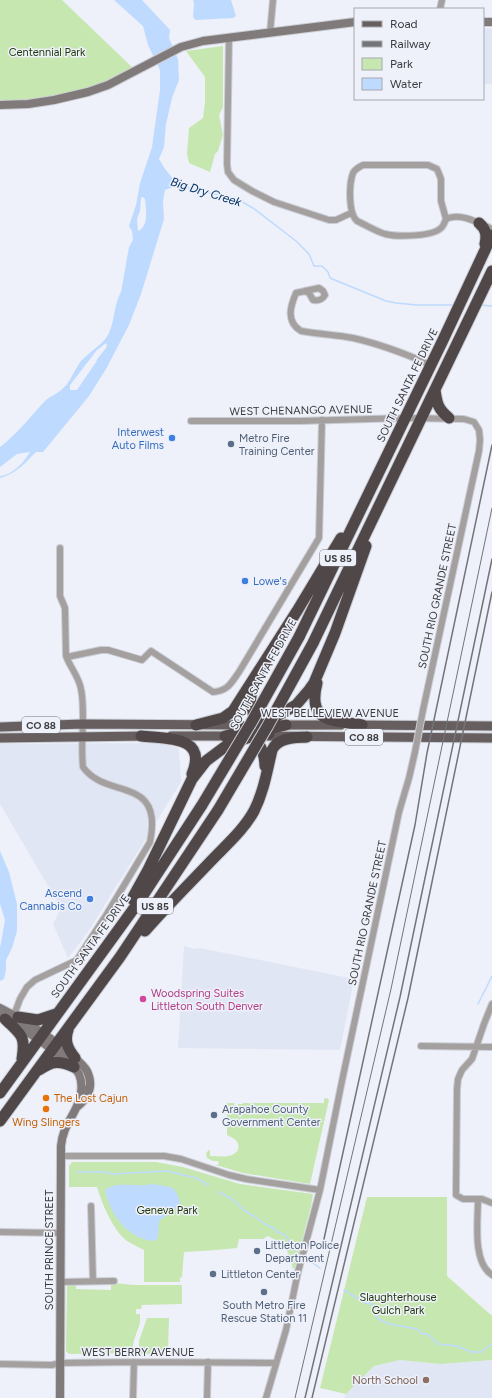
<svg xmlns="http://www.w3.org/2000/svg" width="492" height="1398" font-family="Figtree,sans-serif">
<rect width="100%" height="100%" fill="#eef1f9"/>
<path fill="#e1e6f5" d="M483,28L492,29V84H483Z
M167,743L179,749L181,782L88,932L68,958L53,924L61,908L0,804V744Z
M184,946L194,949L200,948L354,979L340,1050L178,1048Z
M400,1360L441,1364L492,1360V1398H344L346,1394L374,1366Z"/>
<path fill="#c6e7b0" d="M0,0H62L135,70L88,92L0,104Z
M223,46V107L219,115L223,135L218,151L215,154L210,172L189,163L187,154L189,128L203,118L205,102V77L186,51Z
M327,1098L329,1100L310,1184L243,1173L216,1165L219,1164L218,1161H213L207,1158L206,1153L209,1150H210V1156C220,1156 232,1159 238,1150C240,1140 234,1139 227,1135V1103H234L235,1107H238V1104H243V1103H249L251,1104V1103H324V1099Z
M72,1162H156L183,1167L240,1184L313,1194L311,1206L295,1268L293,1269C288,1248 286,1246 268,1236L263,1239H239L237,1248C219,1250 201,1251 184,1252L182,1277L180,1278V1282H144V1250C138,1247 132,1244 127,1241C113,1230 102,1204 97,1187H69V1166Z
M367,1197H447V1276L492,1316V1360L441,1364L400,1360L374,1366L346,1394L320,1388Z
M69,1283L76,1284V1289L111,1290V1285L113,1283L134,1285H182V1304L142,1305L141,1309H136V1314H140V1323L134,1340L132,1353L69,1354L66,1351L67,1287Z
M147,1318H169L168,1349H175L176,1354H139V1341Z"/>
<path fill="#bedaff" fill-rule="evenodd" d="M114,0H142L170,30L169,38L178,59L179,80L172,98L166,124L164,147L159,159L165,169L178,185L165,190L163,201L164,219L141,294L129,325L106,369L89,396L43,452H36C24,464 17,473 0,478V476C13,475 24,462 30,452L17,454L0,467V447C17,434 30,417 45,401C50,396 55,395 60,391C70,384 74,370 81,361C89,352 104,344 109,333C115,319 114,304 121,292L129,247L133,240L132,231L129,226L136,205L140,183L152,147L160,90V70L148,45L143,26ZM143,197L145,199C146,210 149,226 138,231L137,219L140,211L141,198ZM106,343L107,346C104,352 99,355 96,362L77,390H70V385L87,363L97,350Z
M193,0H231L236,16L233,18L196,20L193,17L194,4Z
M0,851L9,872L17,904V931L12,948L6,960V970L4,979L0,981V948L5,920L0,904Z
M151,1184L165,1186L173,1188C176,1193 182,1200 179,1206L159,1221L158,1238L154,1241C127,1239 110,1214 105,1190C117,1180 137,1188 151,1184Z"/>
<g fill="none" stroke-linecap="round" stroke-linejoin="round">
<path stroke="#bedaff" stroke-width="1.5" d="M177,185L237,199L253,208L296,241L309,254L314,266H322L328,272L330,278L386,301L396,303L417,305H454
M480,305L492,306
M478,1004L492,976
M77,1172H106L113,1174L167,1171L196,1178L208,1185
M218,1192L232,1199L245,1211L257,1218L265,1224L275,1229L277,1232C290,1234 289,1243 294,1252
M307,1259L320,1268
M344,1290L365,1303L372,1304L374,1313L377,1318L389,1324L417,1329L422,1334H428L438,1344L457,1346L471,1352H481L492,1344"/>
<defs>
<path id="street" d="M440,9L442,0
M270,33L273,0
M229,38L227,164L228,172L234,180L252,191L274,202L329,220H336L351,213
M363,165H428L437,169L441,179V201L446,219C445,221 444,225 442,227C434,237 397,237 385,234C375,231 366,225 357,221C348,213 349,184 353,173C355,169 359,167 363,165Z
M446,219C460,212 479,223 492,229
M305,291L309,293L313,300C319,301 322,300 325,295L323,291L319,288L296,293C290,307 286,322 301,331C318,334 335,335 353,338C380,344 406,354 431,365
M191,421H300L405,418L464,419L474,422L479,430L480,440L479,451L423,710
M67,657L101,650H108L142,660L151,651L213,692C228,691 231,683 239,672L319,538L322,420
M492,1004L484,1024L472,1059L462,1070L458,1079L457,1089L456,1195L463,1199H482L492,1203
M14,1015L20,999L27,987L35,980L77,960L105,917L150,842C164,775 106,800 83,767C80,742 86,713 81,689C79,677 70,667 66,656L65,608L60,596V548
M421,1046L492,1047
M61,1156H164L181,1159L229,1175L246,1179L320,1190
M478,1199C478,1221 472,1262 492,1275
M91,1206L93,1281
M0,1232L60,1233
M60,1282L114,1281
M0,1364L52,1365L60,1363L134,1362L276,1363
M133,1398L134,1362
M207,1398L208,1362
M266,1398L286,1330L298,1272L320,1190L342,1081L399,812L409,778L415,752"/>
<path id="secondary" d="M483,22H492
M0,105L28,104L54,100L88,92L108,85L181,47L203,41L355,22
M0,1008C26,1021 48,1035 70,1054C76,1059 83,1064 87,1071C94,1086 88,1098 77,1107
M0,1016C22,1027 40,1040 59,1055C66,1060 74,1066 79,1074C82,1081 82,1090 80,1098C75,1116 63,1124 61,1146L60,1398"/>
<path id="primary" d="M279,725H341
M355,725L492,726
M0,727L82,724L241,725
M171,736H231
M261,736L492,738
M0,738L147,736"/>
<path id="highway" d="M479,223C486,229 487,235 485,244
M435,390C437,404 438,409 449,418
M299,637L443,340L492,235
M313,643L492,271
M317,683C307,723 332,720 362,725
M254,684C246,702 253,723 269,734
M267,722L296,705L309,690L314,683L335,633L366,546
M196,725L223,718L233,711L297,611L341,538
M235,725C253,732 265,747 265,766
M141,736C166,739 208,735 192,774
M225,736L245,731
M132,899L148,870L192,779L206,761L226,746L273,728L286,725
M145,931C166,907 188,885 210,862C225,846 243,831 254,811C264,791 267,771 272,750C278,737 295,738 307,737
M18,1017L38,1020L56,1014
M5,1019C21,1035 26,1035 22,1059
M68,1030C64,1041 68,1049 75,1058
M39,1070C52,1061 59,1060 74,1067
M0,1093L140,900L202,805
M0,1121L120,957L218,810"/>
</defs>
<use href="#street" stroke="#cacdd4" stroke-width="8"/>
<use href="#secondary" stroke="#cacdd4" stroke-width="10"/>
<use href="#primary" stroke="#cacdd4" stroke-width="11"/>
<use href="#highway" stroke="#cacdd4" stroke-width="13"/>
<use href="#street" stroke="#a5a0a0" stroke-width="6"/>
<use href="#secondary" stroke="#807a7a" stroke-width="8"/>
<use href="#primary" stroke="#665e5f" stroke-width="9"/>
<use href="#highway" stroke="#504748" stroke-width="11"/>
<path stroke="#727479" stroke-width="1" d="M295,1398L391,989L492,508"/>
<path stroke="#727479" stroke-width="1.5" d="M322,1248L415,825L427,753L492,445
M305,1398L400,997L492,559
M312,1398L408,998L492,592"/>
<defs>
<path id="street-bridge" d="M415,752L423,710"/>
<path id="highway-bridge" d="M202,805L251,723L299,637
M218,810L267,727L313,643"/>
</defs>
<use href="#street-bridge" stroke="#cacdd4" stroke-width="8" stroke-linecap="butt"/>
<use href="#highway-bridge" stroke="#cacdd4" stroke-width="13" stroke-linecap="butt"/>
<use href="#street-bridge" stroke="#a5a0a0" stroke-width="6"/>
<use href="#highway-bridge" stroke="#504748" stroke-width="11"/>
</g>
<g fill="#3f7fe0" stroke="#eef1f9" stroke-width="1.5">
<circle cx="172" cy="438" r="4"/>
<circle cx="245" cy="581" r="4"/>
<circle cx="90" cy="899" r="4"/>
</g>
<g fill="#5c6f8a" stroke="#eef1f9" stroke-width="1.5">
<circle cx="231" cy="444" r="4"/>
<circle cx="214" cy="1115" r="4"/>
<circle cx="257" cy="1251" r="4"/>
<circle cx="213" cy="1274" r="4"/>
<circle cx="264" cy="1292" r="4"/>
</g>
<circle fill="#d1479c" stroke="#eef1f9" stroke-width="1.5" cx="143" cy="999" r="4"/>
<g fill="#e8710a" stroke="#eef1f9" stroke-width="1.5">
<circle cx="46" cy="1098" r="4"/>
<circle cx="46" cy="1109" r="4"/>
</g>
<circle fill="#8d6e63" stroke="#eef1f9" stroke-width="1.5" cx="426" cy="1380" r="4"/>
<g text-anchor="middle" stroke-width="3" stroke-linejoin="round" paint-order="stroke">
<g fill="#eef1f9" stroke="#717277" stroke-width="1">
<rect x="320" y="550" width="36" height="16" rx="3"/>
<rect x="22" y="717" width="38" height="16" rx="3"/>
<rect x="345" y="729" width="38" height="16" rx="3"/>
<rect x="137" y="898" width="36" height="16" rx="3"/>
</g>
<g font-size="10" font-weight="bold" fill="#3b3c3f">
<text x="338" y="562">US 85</text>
<text x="41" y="729">CO 88</text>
<text x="364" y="741">CO 88</text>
<text x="155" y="910">US 85</text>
</g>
<g font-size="11" fill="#213a0a" stroke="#eef1f9">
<text x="47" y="56">Centennial Park</text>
<text x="167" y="1214">Geneva Park</text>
<text x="398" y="1301">Slaughterhouse<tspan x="398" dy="13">Gulch Park</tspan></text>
</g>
<g font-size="11" fill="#3b3c3f" stroke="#eef1f9">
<text transform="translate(407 385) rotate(-64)" y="4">SOUTH SANTA FE DRIVE</text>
<text transform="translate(301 410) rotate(-1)" y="4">WEST CHENANGO AVENUE</text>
<text transform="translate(437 596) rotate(-78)" y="4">SOUTH RIO GRANDE STREET</text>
<text transform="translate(263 674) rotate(-61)" y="4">SOUTH SANTA FE DRIVE</text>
<text x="330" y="717">WEST BELLEVIEW AVENUE</text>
<text transform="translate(367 913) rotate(-78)" y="4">SOUTH RIO GRANDE STREET</text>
<text transform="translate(90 946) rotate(-54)" y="4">SOUTH SANTA FE DRIVE</text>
<text transform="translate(49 1250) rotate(-90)" y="4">SOUTH PRINCE STREET</text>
<text x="138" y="1356">WEST BERRY AVENUE</text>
</g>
<g font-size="11" fill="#366cbe" stroke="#eef1f9" text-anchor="end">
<text x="164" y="436">Interwest<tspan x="164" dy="13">Auto Films</tspan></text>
<text x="253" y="585" text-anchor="start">Lowe's</text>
<text x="82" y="897">Ascend<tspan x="82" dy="13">Cannabis Co</tspan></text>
</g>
<g font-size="11" fill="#4e5e75" stroke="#eef1f9" text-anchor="start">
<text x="239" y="442">Metro Fire<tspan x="239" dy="13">Training Center</tspan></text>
<text x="222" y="1113">Arapahoe County<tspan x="222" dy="13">Government Center</tspan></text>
<text x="265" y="1249">Littleton Police<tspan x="265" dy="13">Department</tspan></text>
<text x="221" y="1278">Littleton Center</text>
<text x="264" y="1309" text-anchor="middle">South Metro Fire<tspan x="264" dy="13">Rescue Station 11</tspan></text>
</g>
<g font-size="11" fill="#b23c85" stroke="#eef1f9" text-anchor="start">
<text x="151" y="997">Woodspring Suites<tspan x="151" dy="13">Littleton South Denver</tspan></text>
</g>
<g font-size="11" fill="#c56008" stroke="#eef1f9" text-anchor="start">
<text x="54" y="1102">The Lost Cajun</text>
<text x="46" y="1126" text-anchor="middle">Wing Slingers</text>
</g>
<g font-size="11" fill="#785e54" stroke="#eef1f9" text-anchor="end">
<text x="418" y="1384">North School</text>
</g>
<g font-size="12" font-style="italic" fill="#033266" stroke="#eef1f9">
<text transform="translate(206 192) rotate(17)" y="4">Big Dry Creek</text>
</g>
</g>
<rect x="354" y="8" width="130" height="92" fill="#eef1f9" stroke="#a6a9af"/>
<rect x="362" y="21" width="20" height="6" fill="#665e5f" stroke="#a6a9af"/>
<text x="390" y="28" font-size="12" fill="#3b3c3f">Road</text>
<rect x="362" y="41" width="20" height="6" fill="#727479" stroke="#a6a9af"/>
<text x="390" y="48" font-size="12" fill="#3b3c3f">Railway</text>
<rect x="362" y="58" width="20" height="12" fill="#c6e7b0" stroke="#a6a9af"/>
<text x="390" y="68" font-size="12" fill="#3b3c3f">Park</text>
<rect x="362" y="78" width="20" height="12" fill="#bedaff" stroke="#a6a9af"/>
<text x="390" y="88" font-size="12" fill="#3b3c3f">Water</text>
</svg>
